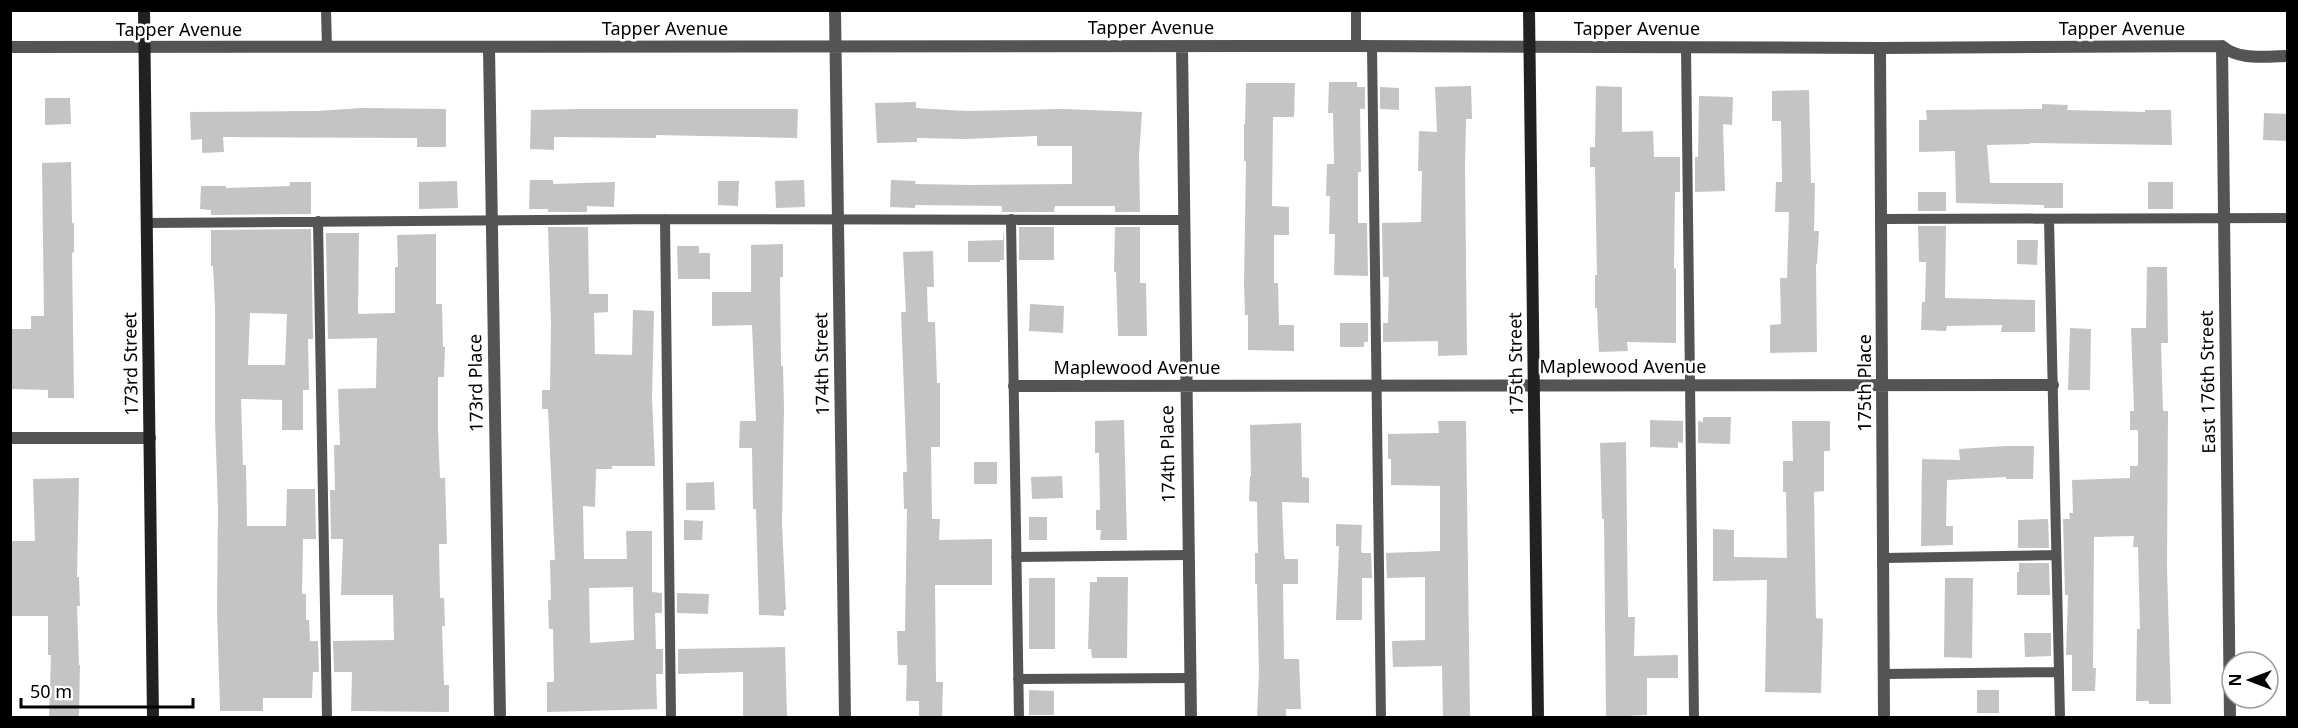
<svg xmlns="http://www.w3.org/2000/svg" width="2298" height="728" font-family="'Noto Sans',sans-serif">
<rect width="100%" height="100%" fill="#fff"/>
<path fill="#c4c4c4" fill-rule="evenodd" d="M1329,82H1357V87H1365V109H1360L1361,172H1358V223H1367L1368,276L1334,275L1335,234H1329L1330,196H1326L1327,164H1334L1333,113H1328Z
M1246,83H1295L1294,117H1273L1272,206L1289,207V235H1274V283H1278L1279,325H1294V351L1248,350V315H1245L1244,283L1246,161H1244V124H1245Z
M1471,86L1472,119H1466L1465,168L1467,355L1438,356V341L1383,342V323H1388L1389,277H1383L1382,223L1421,222L1422,171H1418L1419,131L1437,132L1435,87Z
M1596,86L1622,87V132L1653,131L1654,157H1680V192H1675L1674,268L1676,269V343L1627,342L1628,351L1599,352L1597,308H1595V275H1597L1595,167H1590V147H1595Z
M1380,87L1399,88V110L1380,109Z
M1809,90L1811,183H1815L1814,231H1819L1817,264H1816L1817,352L1770,353V325L1781,324L1780,278H1787L1789,212H1775L1776,182H1782L1781,121H1772V91Z
M1699,96L1733,97L1732,125L1723,124L1725,191L1695,192V157H1698Z
M45,98H70L71,124L45,125Z
M916,102V108L966,111L1062,109L1142,112L1139,156L1140,212H1115V206H1055L1054,212H1002V206L915,205V208L890,207L891,180L916,181L915,184L970,185L1072,184V146H1037V136L966,139L917,138V142L877,143L875,103Z
M2042,104L2068,105L2067,110L2145,112V110H2171L2172,145L2030,143V144L1987,145L1990,183H2063V208H2044V205L1956,203L1955,151L1919,152V120H1927L1926,110L2042,109Z
M363,108L446,109V147H417V138L223,137L224,152L202,153V139L191,140L190,112L316,111Z
M578,109H798L797,138L656,135V138L554,137V150L530,149L531,110Z
M2264,113L2288,114V141L2263,140Z
M71,162L72,223H74V252L72,253L74,398H48V390L10,389V329H31V316H44L42,163Z
M530,180H553V184L615,182L614,207L587,206V212H548V209H529Z
M804,180L805,207L776,208L775,181Z
M457,181L458,208L419,209V182Z
M718,181H739L738,206L718,205Z
M290,182H311V214L211,215V210L200,209L201,186H226V188L290,186Z
M2148,182H2173V209H2148Z
M1918,192H1946V211H1918Z
M1918,226H1946L1945,298L2035,300V332H2001L2002,325L1947,326L1946,331L1921,330L1922,302H1925L1926,262H1919Z
M548,227H588L589,294H608V312L594,313L595,354L632,355L633,310L654,311L652,398L655,466H612V469H596L595,507L583,506L584,559H627L626,531H652V592L662,593V613H655L656,649H663V674H656L657,709L547,712V682H554L553,629H549L548,600H551L550,560H555L548,409H542V390H550L551,325ZM633,587L634,640L590,643L589,588Z
M1004,227V260H1000V262H968V241L1003,240Z
M1019,227H1054V260H1019Z
M1115,227H1140V283H1146L1147,336H1118L1116,272H1114Z
M311,229L313,339H308L309,390H303V430H282V400L241,399L243,465H246L247,526H286L287,489H315L316,539H303L302,594H306V620H309L310,641H318L319,672H313L312,698H263V711H220L217,609L218,508L215,421V307L213,266H211V230ZM250,313L287,314L285,365H248Z
M326,233H359L358,314L395,313V267H398L397,235L436,234V304H442L443,347H445L444,377H438V430L440,478H445L447,544H439L440,598H444L445,626H442L444,685H449V712L351,711L352,672H334L333,641L394,640L393,595H341L343,539H331L330,490H335L334,445H340L338,389L376,388L377,338L328,339Z
M2017,240H2038L2037,265L2017,264Z
M783,244V277H780L781,366H783L784,408L782,524L786,610H784V616L759,615L756,509H753L752,448H739L740,421H756L752,325L712,326V292H751V245Z
M677,246H699V253H710V279H678Z
M933,251L934,287H927L928,322H935L937,383H940V447H931L932,519H940L939,540L992,539V585H935L936,682H943L942,717H919V701H906L907,665H898L897,631H905L907,509H904L903,472H907L901,312H906L903,252Z
M2147,267H2167L2168,343H2161L2163,411H2168L2167,567L2171,704H2149V701H2136L2137,629H2140L2138,547H2133L2134,536L2094,537L2093,668H2096L2095,691H2072V655H2066L2068,595H2065L2063,519H2070L2069,513H2073L2072,480L2130,478V466H2138V430H2130V411H2134L2131,328H2146Z
M1030,304L1064,306L1063,333L1029,331Z
M1340,323H1368V342H1364V347H1340Z
M2070,328L2091,329L2090,390H2068Z
M1703,417H1731L1730,444L1698,443V421L1703,422Z
M1124,420L1127,540H1100L1101,530H1096V510H1100L1099,453H1095V421Z
M1650,420L1683,421V443L1678,442V448L1650,447Z
M1438,421H1466L1470,717H1443L1442,666L1393,667L1392,641L1425,640V577L1387,578L1386,553L1440,551V486L1391,485V459H1388V434L1439,433Z
M1792,421H1830V451H1824V491L1814,492L1816,618L1823,619L1821,693L1765,692L1767,580L1713,581V529L1734,530V557L1787,558L1786,492H1783V461H1793Z
M1301,423L1302,477L1309,478V503L1282,502L1284,554L1285,559H1298V584H1283L1284,659H1299L1301,709H1286V717H1257L1259,673L1257,584H1255V553H1258L1257,502L1249,501L1250,476H1251L1250,425Z
M1626,442L1628,617H1635L1634,656L1678,655V678H1647V715L1606,717L1604,519H1602L1600,443Z
M2006,446H2034L2033,479H2006V477L1947,480L1946,526H1953V545L1921,546L1922,459L1960,460L1959,449Z
M974,462H997V484H974Z
M1062,476L1063,498L1032,499L1031,477Z
M79,478L77,577H79L80,606H77L79,665H80L79,717H49L51,655H48V616H10V541H35L33,479Z
M714,482L715,510H686V483Z
M1029,517H1047V540H1029Z
M2048,519L2049,548H2018V520Z
M684,520L703,521L702,540H684Z
M1336,524L1362,525L1361,550L1362,553H1371L1372,578H1362V620H1336L1339,546H1336Z
M2019,563H2049L2050,595H2017V572H2019Z
M1097,577H1128L1127,658H1092L1091,649H1088L1090,582H1097Z
M1029,578H1055V649H1029Z
M1945,578H1973L1972,658L1944,657Z
M677,593L709,594L708,614L677,613Z
M2024,633H2051V656L2025,657Z
M785,647L787,717H743V672L678,674V649Z
M1029,690L1054,691V715H1029Z
M1977,690H1999V713H1977Z"/>
<g fill="none" stroke-linecap="round" stroke-linejoin="round">
<path stroke="#545454" stroke-width="10" d="M326,10L327,47
M1356,10V46
M1372,46L1381,718
M1686,48L1694,718
M665,219L671,718
M1011,219L1019,718
M1881,219L2288,218
M2049,219L2060,718
M318,221L327,718
M147,223L665,219L1183,220
M1016,557L1188,555
M1884,558L2056,555
M1884,674L2059,672
M1018,679L1190,678"/>
<path stroke="#545454" stroke-width="12" d="M835,10L845,718
M1182,46L1191,718
M2222,46L2230,718
M10,47L1356,46L1880,48L2222,46C2240,61 2265,56 2288,56
M489,47L500,718
M1880,48L1884,718
M1014,386L2053,385
M10,438H150"/>
<path stroke="#212121" stroke-width="12" d="M144,10L153,718
M1529,10L1538,718"/>
</g>
<g text-anchor="middle" stroke-width="5" stroke-linejoin="round" paint-order="stroke">
<g font-size="18" fill="#000" stroke="#fff">
<text x="1151" y="34">Tapper Avenue</text>
<text x="665" y="35">Tapper Avenue</text>
<text x="1637" y="35">Tapper Avenue</text>
<text x="2122" y="35">Tapper Avenue</text>
<text x="179" y="36">Tapper Avenue</text>
<text transform="translate(131 364) rotate(-91)" y="6">173rd Street</text>
<text transform="translate(822 364) rotate(-91)" y="6">174th Street</text>
<text transform="translate(1516 364) rotate(-91)" y="6">175th Street</text>
<text x="1623" y="373">Maplewood Avenue</text>
<text x="1137" y="374">Maplewood Avenue</text>
<text transform="translate(2208 382) rotate(-91)" y="6">East 176th Street</text>
<text transform="translate(476 383) rotate(-91)" y="6">173rd Place</text>
<text transform="translate(1865 383) rotate(-90)" y="6">175th Place</text>
<text transform="translate(1168 454) rotate(-91)" y="6">174th Place</text>
</g>
</g>
<rect width="2298" height="728" fill="none" stroke="#000000" stroke-width="24"/>
<g transform="translate(2250 680) rotate(270)"><circle r="28" fill="#ffffff" stroke="#999999" stroke-width="1.5"/>
<path d="M0-4.5L10 22L0 15L-10 22Z" fill="#000000"/>
<text y="-9" font-size="16" font-weight="bold" text-anchor="middle" fill="#000000">N</text>
</g>
<path d="M21 698v9h172v-9" fill="none" stroke="#000000" stroke-width="3"/>
<text x="30" y="698" font-size="18" fill="#000000" stroke="#ffffff" stroke-width="4.5" paint-order="stroke">50 m</text>
</svg>
